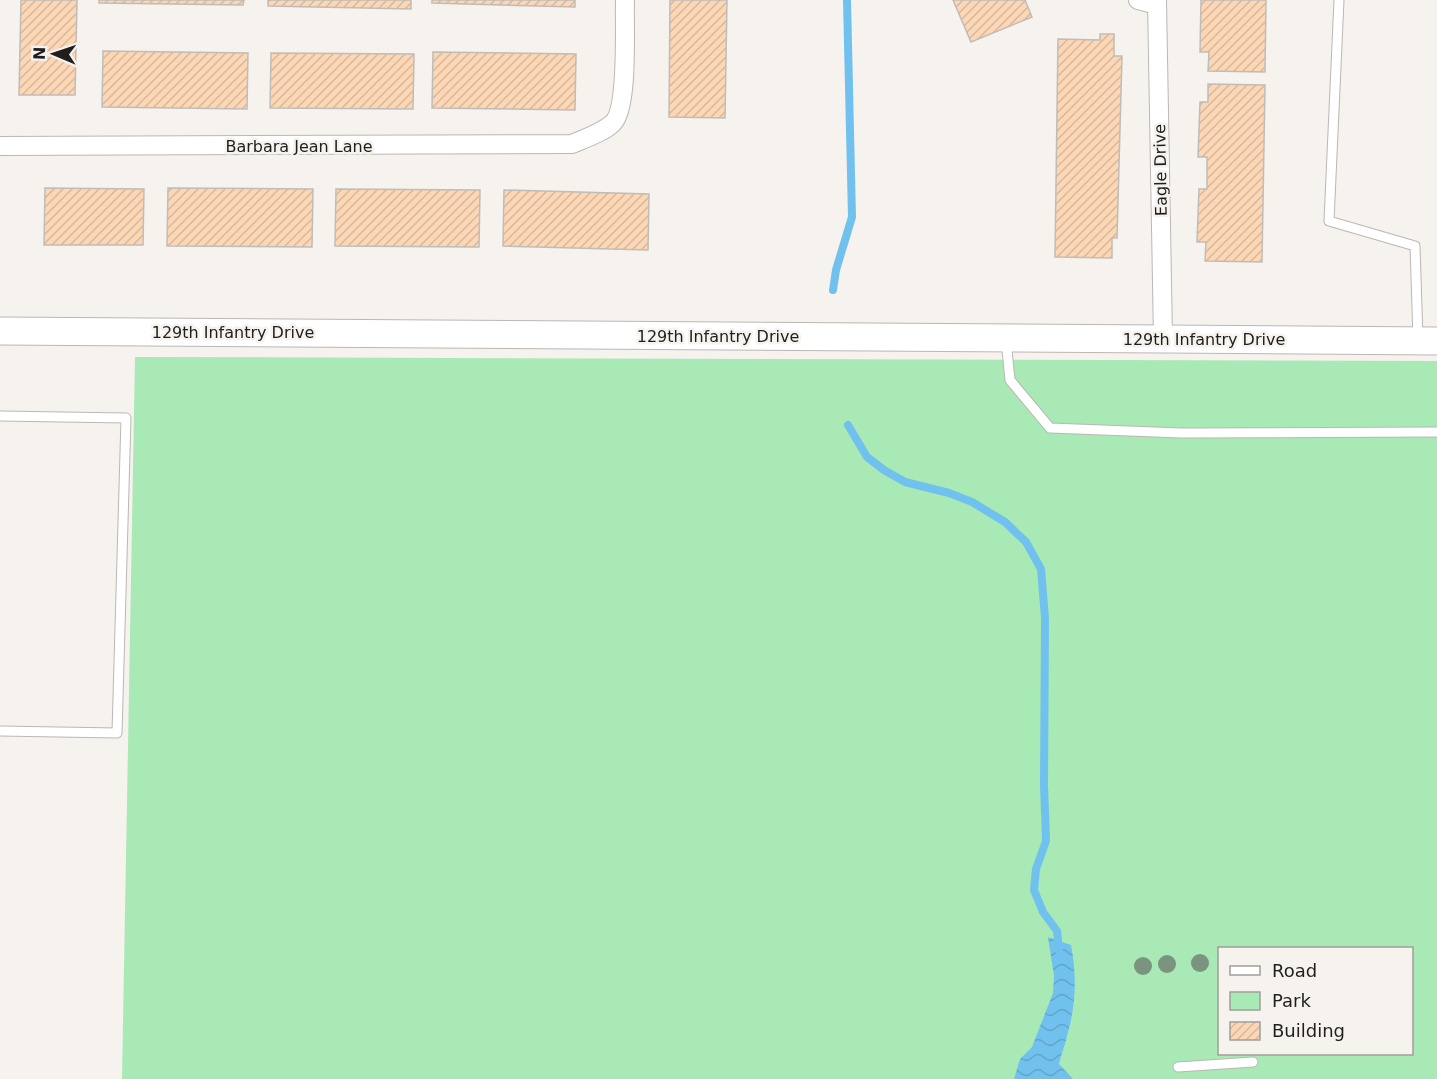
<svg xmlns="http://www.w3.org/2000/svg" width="1437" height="1079" font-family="'DejaVu Sans',sans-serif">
<defs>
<pattern id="water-waves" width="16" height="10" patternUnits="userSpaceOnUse" patternTransform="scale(1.5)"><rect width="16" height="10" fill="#71c1ee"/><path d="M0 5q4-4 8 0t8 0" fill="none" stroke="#62a5cc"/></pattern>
<pattern id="building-hatch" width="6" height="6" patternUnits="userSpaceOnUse" patternTransform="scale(1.5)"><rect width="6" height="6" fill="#fcd7b5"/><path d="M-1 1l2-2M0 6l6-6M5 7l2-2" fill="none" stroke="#d8b89b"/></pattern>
</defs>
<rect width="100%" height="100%" fill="#f6f2ee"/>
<path fill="#a8e9b5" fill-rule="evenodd" d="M135,357L1437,361V1079H122ZM1220,948H1412V1054H1220Z"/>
<path fill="url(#water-waves)" d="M1048,937L1071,945C1077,976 1076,1005 1067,1036C1065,1046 1061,1054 1059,1064L1073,1079H1014L1020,1059L1032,1047L1053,993L1054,976Z"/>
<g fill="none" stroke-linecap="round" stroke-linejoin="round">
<path stroke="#71c1ee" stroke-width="8" d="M833,290L836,270L852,217L847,0
M848,425L867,457L884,470L905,482L949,493L972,502L1005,522L1026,542L1041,569L1045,618L1044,785L1046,841L1036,869L1034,890L1043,912L1057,931L1059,950"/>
</g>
<path fill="url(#building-hatch)" stroke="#c0bcb8" stroke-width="1.5" d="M21,0H77L75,95H19Z
M99,0H244L243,5L99,3Z
M268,0H411V9L268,6Z
M432,0H575V7L432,3Z
M670,0H727L725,118L669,117Z
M953,0H1025L1032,17L971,42Z
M1201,0H1266L1265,72L1208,71L1209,52H1200Z
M1100,34H1114V56H1122L1117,238H1112V258L1055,257L1058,39L1100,40Z
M103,51L248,53L247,109L102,107Z
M433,52L576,54L575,110L432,108Z
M271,53L414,54L413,109L270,108Z
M1208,84L1265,85L1262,262L1205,261L1206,242H1197L1199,189H1207V157H1198L1200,102H1208Z
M45,188L144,189L143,245H44Z
M168,188L313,189L312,247L167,246Z
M336,189L480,190L479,247L335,246Z
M504,190L649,194L648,250L503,246Z"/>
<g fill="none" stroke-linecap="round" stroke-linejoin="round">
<defs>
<path id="lane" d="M1339,0L1329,221L1415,246L1418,339
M1006,340L1010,380L1050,428L1181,433L1437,432
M0,416L126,418L117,733L0,731
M1178,1067L1253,1062"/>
<path id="street" d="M1138,0L1157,5
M1157,0L1163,339
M0,146L572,144C586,138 602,133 613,123C629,107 624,24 625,0"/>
<path id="secondary" d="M0,331L1437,341"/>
</defs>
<use href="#lane" stroke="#bbb7b4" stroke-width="11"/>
<use href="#street" stroke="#bbb7b4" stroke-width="20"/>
<use href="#secondary" stroke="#bbb7b4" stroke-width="29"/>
<use href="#lane" stroke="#fff" stroke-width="9"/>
<use href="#street" stroke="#fff" stroke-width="18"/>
<use href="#secondary" stroke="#fff" stroke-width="27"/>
</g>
<g fill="#7b947f">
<circle cx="1200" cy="963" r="9"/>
<circle cx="1167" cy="964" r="9"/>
<circle cx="1143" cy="966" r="9"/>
</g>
<g text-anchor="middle" stroke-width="5" stroke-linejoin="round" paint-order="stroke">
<g font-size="16" fill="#201f1d" stroke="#f6f2ee">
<text x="299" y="152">Barbara Jean Lane</text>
<text transform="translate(1160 170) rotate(-91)" y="6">Eagle Drive</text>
<text x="233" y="338">129th Infantry Drive</text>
<text x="718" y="342">129th Infantry Drive</text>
<text x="1204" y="345">129th Infantry Drive</text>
</g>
</g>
<rect x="1218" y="947" width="195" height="108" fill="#f6f2ee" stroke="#a09e9a" stroke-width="1.5"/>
<rect x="1230" y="966" width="30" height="9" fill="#ffffff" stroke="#a09e9a" stroke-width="1.5"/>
<text x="1272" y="977" font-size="18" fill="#201f1d">Road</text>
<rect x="1230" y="992" width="30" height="18" fill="#a8e9b5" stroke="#a09e9a" stroke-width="1.5"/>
<text x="1272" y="1007" font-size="18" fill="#201f1d">Park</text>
<rect x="1230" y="1022" width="30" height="18" fill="url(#building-hatch)" stroke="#a09e9a" stroke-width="1.5"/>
<text x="1272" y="1037" font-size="18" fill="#201f1d">Building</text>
<g transform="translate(54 54) rotate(272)" stroke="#f6f2ee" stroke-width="4.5" paint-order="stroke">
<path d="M0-4.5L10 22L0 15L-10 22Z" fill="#201f1d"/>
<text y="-9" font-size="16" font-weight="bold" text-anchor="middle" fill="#201f1d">N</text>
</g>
</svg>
